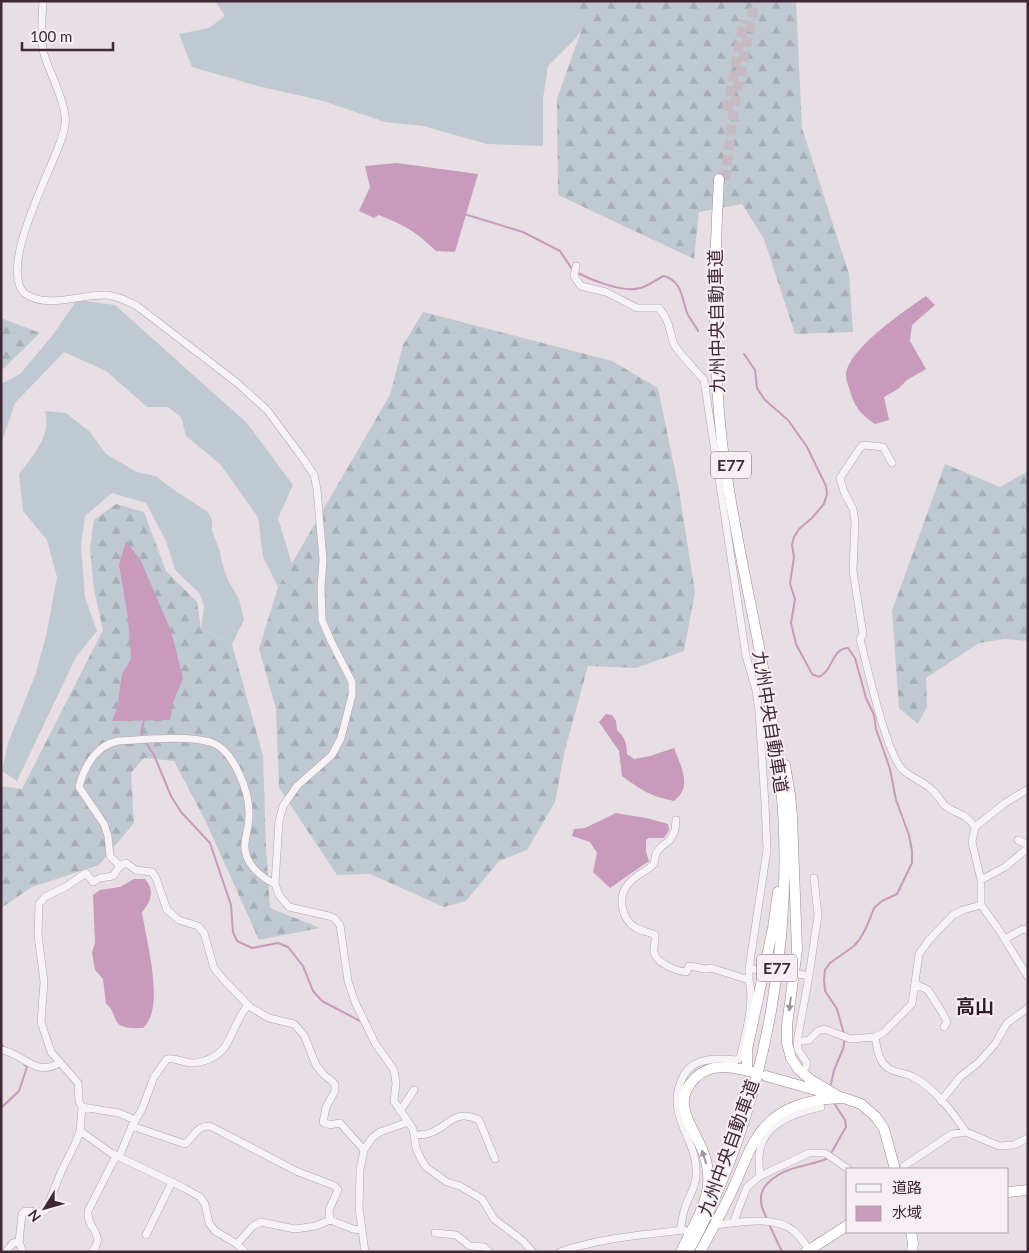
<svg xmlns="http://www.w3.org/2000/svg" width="1029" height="1253" font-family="Lato,'Noto Sans JP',sans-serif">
<defs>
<pattern id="forest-firs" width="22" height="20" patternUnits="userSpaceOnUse" patternTransform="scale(1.25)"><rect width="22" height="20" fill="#c0c9d2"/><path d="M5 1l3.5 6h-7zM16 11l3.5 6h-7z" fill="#a6adb5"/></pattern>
</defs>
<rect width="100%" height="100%" fill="#e8dfe5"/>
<path fill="#c0c9d2" d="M215,1H581L589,16L577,37L548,66L543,99V146L487,144L423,126L385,122L323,101L258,86L192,67L179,34L209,28L225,16Z
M77,300L115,305L247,423L293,485L278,518L292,564L278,587L263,557L258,517L220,464L186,436L181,417L168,407H147L106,371L64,352L15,403L1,444V384L20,374L52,336Z
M45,411L66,413L90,432L106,454L137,472L156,476L171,488L208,512L212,520V530L220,552L222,563L227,578L239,599L244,620L232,644L201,629L204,606L199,593L175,570L166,541L146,503L112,493L85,516L81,546L85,597L97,631L76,657L17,781L2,771L8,743L36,673L47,631L57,577L47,540L23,511L19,474C34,454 51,437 45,411Z"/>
<path fill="url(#forest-firs)" d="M576,1H796L802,128L849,274L853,332L795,334L764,239L742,204L699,212L694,259L558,195L557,99L582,28Z
M423,312L612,361L658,388L679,490L695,592L684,651L636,668L588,666L565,750L555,802L527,850L499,861L466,901L444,907L370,874L337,875L279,788L276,709L259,649L278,587L390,395L403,345Z
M1,318L40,333L1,371Z
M945,464L1000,487L1028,471V641L1005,639L979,643L926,678L927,707L918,724L899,708L892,611Z
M116,504L144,512L166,571L197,602L201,629L232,644L263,756L266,847L270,908L320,928L259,940L205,820L174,761L144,758L131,773L134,823L99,865L32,887L1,908V786L22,789L103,630L94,590L90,547L94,520Z"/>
<path fill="#c89abc" d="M397,163L478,174L455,252L436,251C415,231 406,226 379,215L374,218L359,211L370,187L365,166Z
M926,296L935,305L912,325L910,341L926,369L907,380L898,389L884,397L889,420L875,424C861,414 855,408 850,391C848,384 844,376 847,369C855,345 905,310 926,296Z
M126,541L141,561L171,631L183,678L173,703L170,720L112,721L117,708L122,674L131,659L128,618L119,565Z
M606,714L612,715L616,721L617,730C625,737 627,744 627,754L634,759L650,756L674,748C681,766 693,787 674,801C650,796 641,790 622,776L619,751L599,722Z
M616,813L646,818L668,824L669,830L664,838H649L646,840V852L649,861L610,888L593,872L597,853L590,842L572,836L574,829L585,828Z
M134,879H145C155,890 151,902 142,912C146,941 166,1008 143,1028C137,1028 129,1029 122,1026C113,1023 115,1009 106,1004L103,979L95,970L92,952L95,943L93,895L100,890L120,887Z"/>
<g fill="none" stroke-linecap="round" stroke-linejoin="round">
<path stroke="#c89abc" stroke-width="2" d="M464,214L523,232L560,251L572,269
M576,272C591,280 623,293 640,288C649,286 656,279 664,276C682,281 682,299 687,313C690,319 695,325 698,331
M744,354L755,370L757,388L765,400L788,420L807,447L826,486L827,494L824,504L812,518L799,529L794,537L792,545L794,557L790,584L795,599L791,623L796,644L812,674L819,677C833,671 831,649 848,648L855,658L866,698L874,715L876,729L890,769L896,800L909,835L912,851V863L897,894L882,901L874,908L867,926L860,939L854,946L830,963L825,970L824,980L825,991L837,1009L844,1034
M143,737L141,733L144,720
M145,741L154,755L171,796L181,812L210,843L231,905L233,932L237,941L252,948L278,943L288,947L303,966L313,991L322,1001L360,1021
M1,1043L5,1049
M831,1084L834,1070L843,1049L845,1038
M1,1108L19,1091L27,1067L24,1064
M830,1155L846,1127L845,1120L834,1103
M767,1219C765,1214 761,1208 761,1201C759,1183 782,1171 798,1167C808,1164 818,1163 828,1158
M769,1224L782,1252"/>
<path stroke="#c6bac2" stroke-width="7" stroke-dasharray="7 3.5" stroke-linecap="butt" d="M760,970L796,974"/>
<path stroke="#c6bac2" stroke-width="10" stroke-dasharray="10 5" stroke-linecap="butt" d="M727,111L744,20
M725,180L735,102L755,1"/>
<defs>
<path id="minor" d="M43,1C42,17 40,39 44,54C50,74 62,94 65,115C67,125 62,138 58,148C47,178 0,267 24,293C47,310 80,294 106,295C118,296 127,301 137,306L236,382L267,410L302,457L314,475L317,489L323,560L321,588L322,620L331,641L352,682V695L341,738L332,755L297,786L283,806L279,821L275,884L279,895L289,907L329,916L334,918L340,925L348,981L355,1002L375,1043L394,1070L396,1083L394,1101L413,1129L416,1148L422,1161L426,1167L447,1182L460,1186L482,1199L494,1219L523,1241L533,1252
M576,266L574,276L581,286L606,292L637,308H659C671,323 668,328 674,344C678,353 697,371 704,380L746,656L756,690L759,711L765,804L767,850L749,968
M892,463L883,447L863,445L860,448L840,478L844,492L853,509L855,521L853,571L863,634L860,639C867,665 886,754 903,770C912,778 924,782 932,790C937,794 940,800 944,805C955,814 965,812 975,827
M1028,789L1005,803L975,827L972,842L981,880V905L999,930L1028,977
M676,820L675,830L670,840L662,846L656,853L654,864C647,871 636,875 629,883C617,896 621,919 636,928C642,931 649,932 655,935C656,941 653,947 654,952C656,963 676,971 686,972L689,966L705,969L711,968L749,980V968L759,970
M1018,840L1028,845
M120,866L110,856L108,836L104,824L79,787C84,767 96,745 118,741C146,740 183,735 210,742C234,749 250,793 249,816C249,825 246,834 245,843C243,862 259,876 275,884
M981,880L1005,867L1028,848
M1005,939L1023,929L1028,930
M798,974L809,976L818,915L814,878
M915,984L928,990L942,1012L947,1022L944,1027
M875,1037C877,1047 878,1061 888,1068C895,1073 906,1073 913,1077C935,1088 953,1113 966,1132
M797,1042L809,1040L818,1031L824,1029L851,1039L875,1037L883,1033L912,1004L919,954L929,940L953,915L963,910L981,905
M1,1050C22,1052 35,1078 59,1063
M806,1067L807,1063L798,1050L797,1042L809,976
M941,1101L960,1077L978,1063L995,1044L1007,1023L1028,1008
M82,1107L119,1113L135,1120
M400,1111L414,1090
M132,1126L142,1109L154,1077L167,1059C177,1057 184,1064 194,1063C234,1058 228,1029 248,1005
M80,1131L111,1153L184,1188L200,1197L205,1204L209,1223L215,1231L237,1244L245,1252
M414,1135C419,1135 425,1135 430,1133C451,1126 453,1108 479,1120L495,1159
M119,1157L132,1126L185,1144C195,1136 196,1126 210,1126L296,1171L335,1186L338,1190L329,1210L330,1220
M904,1166L952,1134L966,1132L999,1146L1014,1145L1028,1138
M760,1176C759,1167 758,1157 760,1149C766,1122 797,1112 821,1107
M733,1223L747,1187L760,1176L809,1153H825L848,1169
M716,1225C739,1222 775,1215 794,1231C800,1236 805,1244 809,1250
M680,1230C682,1224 682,1217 684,1211C687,1199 696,1188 696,1175C699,1138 662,1116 684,1075C694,1057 719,1058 736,1060L740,1058C745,1036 755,1003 749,980
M435,1233L456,1235L470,1246L484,1247L489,1252
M146,1235L172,1182
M237,1244L253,1226L261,1222L295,1229L316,1226L330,1220L353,1229L361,1230
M6,1252L13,1243L19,1242
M23,1252L19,1242L22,1214L25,1211L43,1212L46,1210L61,1172L76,1142L80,1131L82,1107L79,1101L78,1083L51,1052L41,1022L44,982L38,935L39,904L45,897L67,886L86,873L93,882L100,878L113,876L120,866L126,863L136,870L152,872L156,878L167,910L179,920L198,926L204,933L214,968L223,979L250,1007L269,1018L294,1024L304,1035L316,1065L324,1075L332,1081L335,1085V1091L326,1107L323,1122C328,1126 334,1124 340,1123L364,1150
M92,1252C107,1234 86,1229 88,1211L116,1156
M365,1252L359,1208L360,1170L364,1150L372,1138L380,1132L408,1122
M560,1252C600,1238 641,1235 684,1230"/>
<path id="highway" d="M785,765L790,795L792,816L797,950L787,1025V1043L791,1058L799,1070L811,1080L838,1096
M747,1071V1050L773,928L778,892
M766,1076L844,1098L861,1104L876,1117L884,1129L895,1169
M1008,1192L1028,1190
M911,1232L913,1243L912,1252
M681,1252C690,1231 706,1208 708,1185C709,1175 707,1163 704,1154C695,1128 669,1104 695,1078C711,1062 733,1067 753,1072
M688,1252C769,1104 800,917 777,751C763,648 735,547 722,443C712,355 714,267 719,179
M700,1252C712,1229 725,1207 735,1184C742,1169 747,1153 756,1139C774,1108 807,1099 841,1098
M806,1252L848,1225"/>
</defs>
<use href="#minor" stroke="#b2a4ad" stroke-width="8"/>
<use href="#highway" stroke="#9f8696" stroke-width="11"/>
<use href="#minor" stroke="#f6f2f5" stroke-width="7"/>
<use href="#highway" stroke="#fff" stroke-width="10"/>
</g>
<defs><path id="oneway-solid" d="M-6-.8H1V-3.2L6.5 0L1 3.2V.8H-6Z" transform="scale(1.25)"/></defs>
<g fill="#9f949a">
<use href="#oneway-solid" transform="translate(790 1004) rotate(97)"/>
<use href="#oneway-solid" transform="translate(704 1157) rotate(-108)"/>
</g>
<g text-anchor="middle" stroke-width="4" stroke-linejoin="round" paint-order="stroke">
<g fill="#f6eef3" stroke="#76636f" stroke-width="1">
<rect x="711" y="451.5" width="40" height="27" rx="4"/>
<rect x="757" y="954.5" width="40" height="27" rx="4"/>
</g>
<g font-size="16" font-weight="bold" fill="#3f2836">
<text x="731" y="471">E77</text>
<text x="777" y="974">E77</text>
</g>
<g font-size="18" fill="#3f2836" stroke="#f6eef3">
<text transform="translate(717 321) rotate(-91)" y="6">九州中央自動車道</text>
<text transform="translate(770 722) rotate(81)" y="6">九州中央自動車道</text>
<text transform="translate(729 1148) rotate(-70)" y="6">九州中央自動車道</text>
</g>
<g font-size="19" font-weight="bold" fill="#301a27" stroke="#f6eef3">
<text x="975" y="1013">高山</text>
</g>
</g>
<rect width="1029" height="1253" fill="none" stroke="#3f2836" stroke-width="5"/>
<rect x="846" y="1168" width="162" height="65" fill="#f6eef3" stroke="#ad9fa7"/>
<rect x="856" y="1184" width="25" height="8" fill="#f6f2f5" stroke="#ad9fa7"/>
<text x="892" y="1193" font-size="15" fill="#3f2836">道路</text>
<rect x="856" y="1206" width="25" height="15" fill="#c89abc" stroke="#ad9fa7"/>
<text x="892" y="1218" font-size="15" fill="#3f2836">水域</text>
<g transform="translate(45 1208) rotate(233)" stroke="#f6eef3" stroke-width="4" paint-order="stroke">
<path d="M0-4L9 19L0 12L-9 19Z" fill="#3f2836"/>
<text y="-8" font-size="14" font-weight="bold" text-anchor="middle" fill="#3f2836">N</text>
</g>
<path d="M22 42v8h91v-8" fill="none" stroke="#3f2836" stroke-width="2.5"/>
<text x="30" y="42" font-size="15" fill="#3f2836" stroke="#f6eef3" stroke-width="4" paint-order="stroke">100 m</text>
</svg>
